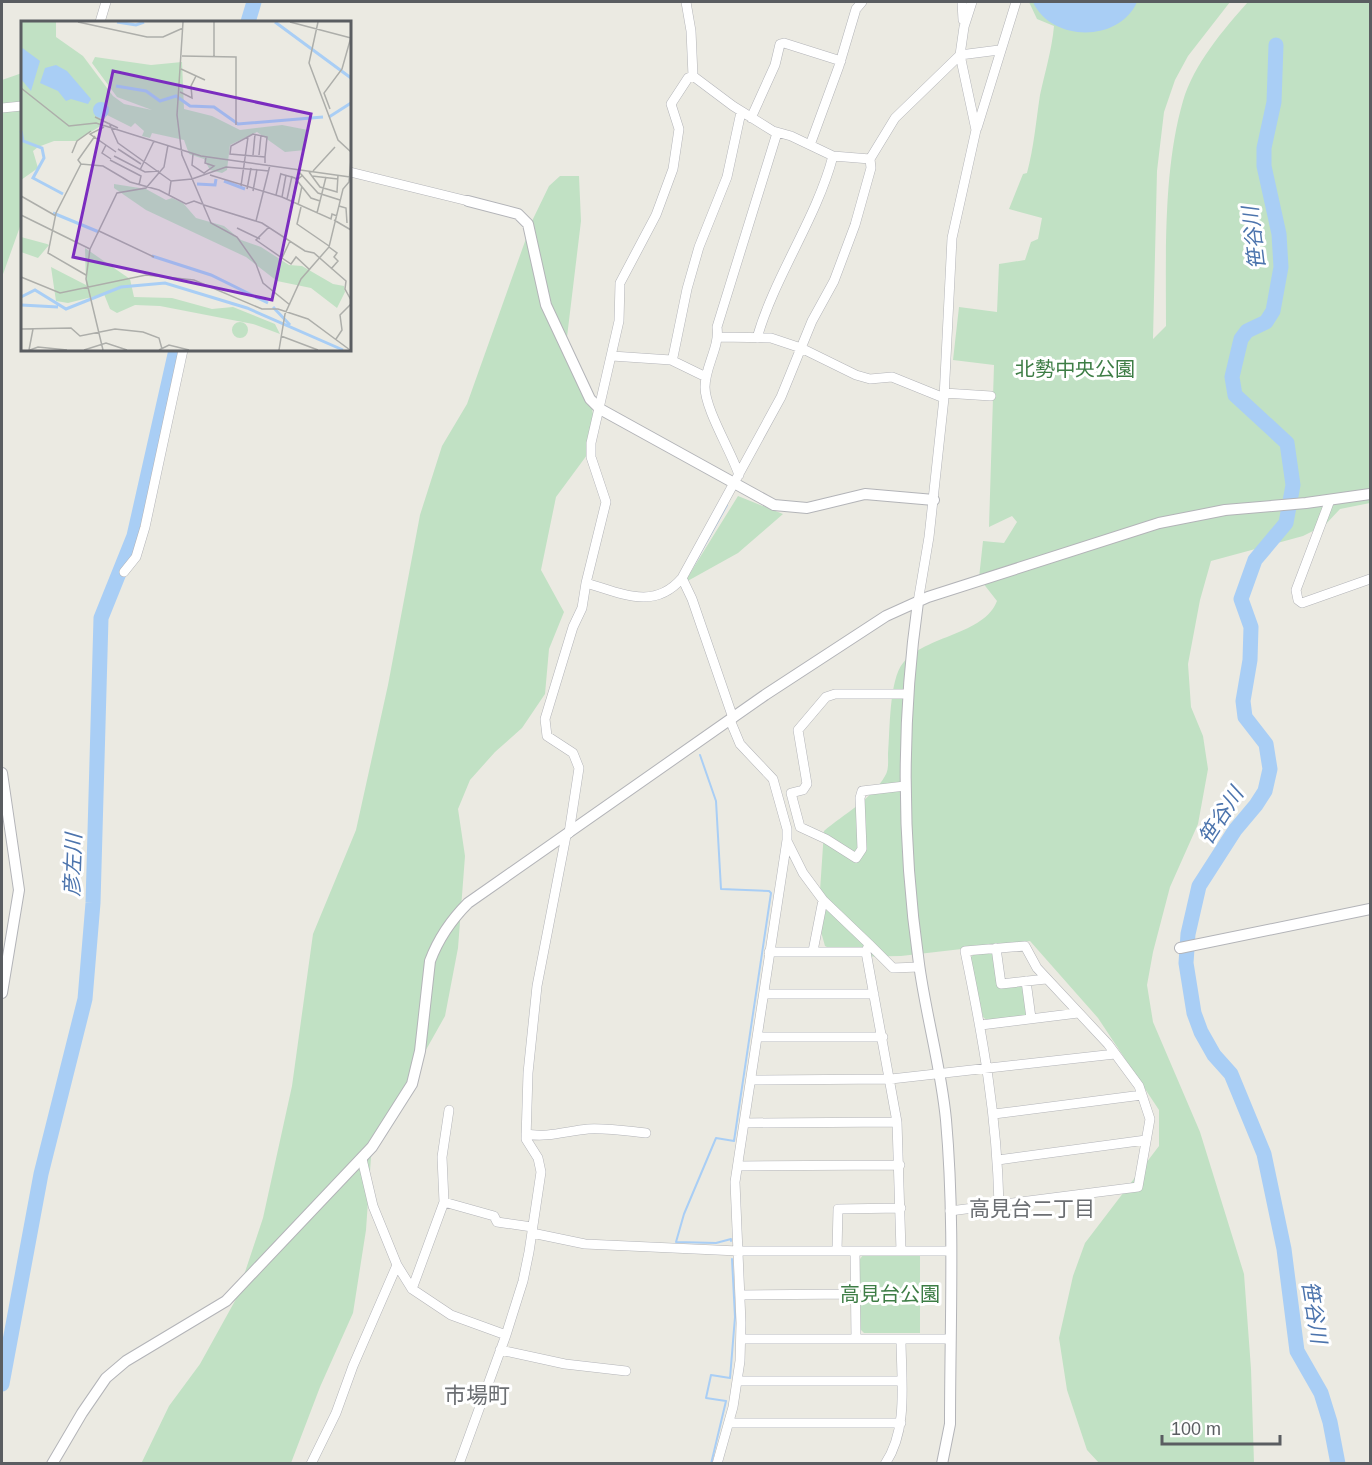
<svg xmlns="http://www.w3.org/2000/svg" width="1372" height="1465" font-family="Arial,'Noto Sans JP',sans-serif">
<rect width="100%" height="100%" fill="#ebeae2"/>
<path fill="#c1e1c4" d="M1029,2H1230L1188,56L1175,80L1164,112L1157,171L1153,339L1166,326C1166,255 1163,170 1183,101C1194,64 1223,30 1248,2H1370V503L1340,509L1325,525L1303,536L1211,561L1200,600L1188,664L1191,707L1203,736L1208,769L1198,824L1170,887L1153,952L1147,985L1153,1022L1200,1132L1244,1274L1251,1369L1254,1463H1099L1087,1450L1067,1390L1059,1338L1073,1276L1085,1243L1159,1146V1110L1098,1018L1030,941L901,956L847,957L825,946L818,921L824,831C844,814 872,799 885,776C889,770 888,761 888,754C890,731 889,680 903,663C926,635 984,635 997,601L979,578L983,541L1004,543L1017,522L1012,516L989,527L994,365L953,360L959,307L997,312L999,264L1025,260L1031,242L1038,239L1042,218L1009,209L1023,174L1027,173C1034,147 1036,121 1040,95C1045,72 1052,49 1054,26L1037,19Z
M22,73V221L2,277V80Z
M560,176H579L581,221L567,337L586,380L593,414L587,455L556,497L541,570L564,612L549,649L545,694L522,728L495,752L470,780L458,809L465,856L458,948L445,1016L386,1121L371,1157L366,1230L353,1313L320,1387L291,1463L141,1464L169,1406L200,1364L236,1299L263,1218L292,1086L313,934L356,830L388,685L420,515L442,446L467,404L533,219L549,186Z
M738,496L783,514L738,553L684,583Z
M994,952L998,986L1023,984L1029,1015L988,1021L983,1017L970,958L975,953Z
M863,1255H920V1333H864L860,1329V1259Z"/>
<path fill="#a9cef5" d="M1033,2H1137C1119,43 1051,42 1033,2Z"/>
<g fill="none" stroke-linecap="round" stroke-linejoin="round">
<path stroke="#a9cef5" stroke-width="2" d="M693,566L727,505
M700,755L716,801L721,889L769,891L771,893L734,1141L716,1138L684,1214L676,1242L716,1243L731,1239V1241
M711,1464L726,1401L706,1398L711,1375L730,1378L735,1317L732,1259"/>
<path stroke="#a9cef5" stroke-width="15" d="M248,22L254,2
M1276,45L1274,102L1264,148V166L1279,234L1281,267L1273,311L1266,322L1247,331L1241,339L1232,377L1235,395L1287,443L1293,485L1286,523L1255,560L1241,599L1251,627L1250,660L1243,701L1245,717L1266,744L1270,769L1265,791L1256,805L1235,830L1199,886L1188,934L1186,963L1194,1013L1201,1032L1214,1055L1231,1074L1264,1154L1284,1249L1297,1351L1321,1393L1330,1422L1338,1464
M2,1384L41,1174L85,999L93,903L101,618L134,536L176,350"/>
<defs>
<path id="minor" d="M686,2L691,31L693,76
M962,2L963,20
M100,22L106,2
M693,76L733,106L773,131L791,136L833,156L870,159
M2,108L22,106
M751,118L775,65L780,44L784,43L841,61
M977,128L1016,2
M810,145L839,66L856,9L862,2
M350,172L468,201
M718,337L771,338L801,348L856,375L870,379L892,377L944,398
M757,338C775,275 816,220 833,156
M612,356L671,360L673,357L687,289L699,247L727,177L741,112
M671,360L706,377
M944,393L991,396
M739,475C731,451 705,409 705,387C705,366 720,347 717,327L777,133
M1330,500L1296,590L1298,600L1302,603L1370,579
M124,572L136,557L145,527L183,350
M682,578L692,599L733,718
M586,583C621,593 654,611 682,578L781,397L812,321L834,281L855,225L871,168L870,159L895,118L960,55L999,50
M918,602L929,537L944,398L952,238L976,130L960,55L964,27L972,2
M905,786L862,791L860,798L862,849L856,858L826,839L800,827L791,793L803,790L807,784L798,730L826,697L835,694H907
M569,833L579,768L573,753L547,736L545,719L573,627L582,608L586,583L606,502L591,457V443L619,321L620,283L656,215L673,169L679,129L671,104L688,78L693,76
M787,841L803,873L823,900L869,944L866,952L897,1122L901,1251
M869,944L893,968L919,967
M996,948L1001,984L1046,979
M813,951L823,900
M769,952H866
M1026,981L1031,1018
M764,994H874
M981,1025L1078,1013
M758,1037H883
M751,1080L891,1079L1115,1054
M994,1114L1142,1095
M744,1123L897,1122
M526,1134C547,1138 567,1131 588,1129C607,1128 627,1131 646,1133
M362,1159L373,1206L397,1265
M998,1160L1146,1140
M738,1166L900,1165
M444,1202L494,1216L497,1222L532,1227
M950,1211L1138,1187L1150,1119L1139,1086L1108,1044L1037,968L1025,946L965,951C983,1038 997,1116 999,1205
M532,1233L585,1244L738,1251H950
M837,1251L838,1209L901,1208
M855,1252L856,1339
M412,1289L444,1202L442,1157L449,1110
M740,1295L856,1294
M741,1339H950
M500,1350L565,1364L626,1371
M737,1381H901
M729,1423H901
M311,1464L336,1413L353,1366L397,1265L412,1289L451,1315L506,1335
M459,1464L506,1335L523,1281L529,1252L541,1172L538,1158L526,1139L528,1073L537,986L566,836
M717,1464L733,1407L740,1361L741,1323L735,1182L787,840V829L773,779L740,744L730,720
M885,1464C909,1429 901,1379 901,1339"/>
<path id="tertiary" d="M468,201L518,214L528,224L546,305L590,399L600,409L774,505L807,508L865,494L934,500
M918,602C901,722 902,844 919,964C926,1016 941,1067 946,1120C955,1221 950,1324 950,1424L942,1464
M2,773L19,890L2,993
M1180,948L1370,909
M52,1464L82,1413L106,1378L126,1361L226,1301L372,1147L412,1084L420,1051L430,961C439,937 451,920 468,903L765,695L886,616L928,597L1159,523L1225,510L1306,503L1370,494"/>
</defs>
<use href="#minor" stroke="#b3b4b8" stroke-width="10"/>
<use href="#tertiary" stroke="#b3b4b8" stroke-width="12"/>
<use href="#minor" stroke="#fff" stroke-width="9"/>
<use href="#tertiary" stroke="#fff" stroke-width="10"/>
</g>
<g text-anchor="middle" stroke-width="6" stroke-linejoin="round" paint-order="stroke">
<g font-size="20" fill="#3d7d45" stroke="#fff">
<text x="1075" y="376">北勢中央公園</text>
<text x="890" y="1301">高見台公園</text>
</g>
<g font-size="21" font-style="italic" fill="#4c74ad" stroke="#fff">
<text transform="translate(1254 238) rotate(-97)" y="7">笹谷川</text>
<text transform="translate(1221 816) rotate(-57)" y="7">笹谷川</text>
<text transform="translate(73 865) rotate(-88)" y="7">彦左川</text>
<text transform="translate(1314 1312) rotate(81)" y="7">笹谷川</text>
</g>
<g font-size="21" fill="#6c6f73" stroke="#fff">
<text x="1032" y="1216">高見台二丁目</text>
</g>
<g font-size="22" fill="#6c6f73" stroke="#fff">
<text x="477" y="1403">市場町</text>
</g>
</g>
<g transform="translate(21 21)">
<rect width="330" height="330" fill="#ebeae2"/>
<path d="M0,1H35V16L62,35L92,75L103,83L131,89L96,76L71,42L74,36L130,44L161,41L163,88L191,95L219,109L261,104L287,109L284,129L264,131L236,111L209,124L206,149L201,152L189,149L183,138L168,133L163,119L131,112L129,117L121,115L123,110L114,102L110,106L86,94L78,106L55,120H33L17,126L12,130L17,147L0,159ZM93,163L125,168L145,179L151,177L162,182L175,197L203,205L220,219L240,226L268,244L281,245L312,263L323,265L324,271L316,287L290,267L256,260L225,236L125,189L93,167ZM0,216L26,223L28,224L17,237L0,231ZM64,227L109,258L113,276L151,277L191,288L212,286L254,303L259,313L232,303L139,285L114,284L96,292L89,288L83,273L47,282L35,280L30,246L65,264ZM211 309a8 8 0 1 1 16 0a8 8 0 1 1-16 0Z" fill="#c1e1c4"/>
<path d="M0,26L19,40L10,70L0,58ZM35,44L46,50L70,78L67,83L50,78L45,80L37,70L19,62L24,47ZM72 89a8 8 0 1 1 16 0a8 8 0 1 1-16 0Z" fill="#a9cef5"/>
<path fill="none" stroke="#a9cef5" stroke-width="3" d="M96,1L115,4L123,1M254,1L330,57M95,65L125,70L139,80L155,75L169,85L193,86L217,103L302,96M308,96L330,82M0,110L2,120L21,127L23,137L12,157L42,173M203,160L224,168M176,163L194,164L195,158M32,192L78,211M131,235L190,254L247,282M0,276L14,269L45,288L100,266L144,262L226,287L322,329M0,284L37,286M252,286L269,304"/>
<path fill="none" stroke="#adaeaa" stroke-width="1.5" d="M57,1L126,16H142L162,7M162,1L156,94L161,134L190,202L216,216L235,243L242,262L269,284M269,1L330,17M297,1L288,42L317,119L330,131M161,35L215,36V104M193,35V1M160,48L184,59M0,67L48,105L75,102L180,135L329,156M159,71L171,77L170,65L175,55M309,88L303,72L321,48L330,16M74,96L97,107M88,102L97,122L150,160L148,174M83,106L69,113L95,131M85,124L81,132L90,138M97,128L120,143M51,132L56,120L70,110M172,133L171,144L183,152L193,145L184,142L185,136M232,134L234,113M238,134L240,114M93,135L124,151L138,150M89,139L120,155L118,164M244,142V136L246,116L232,113L210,125L209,133L244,136M60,143L57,139L74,115M119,149L133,120M292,150L314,126M278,151L297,172L319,179M288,151L299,166L316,171L317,154M260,153L274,157L290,177L299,180M189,154L261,176L310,198L311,193L316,195M291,155L317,158M171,158L205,146L248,150M150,160L171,158M220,165L227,116M226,168L230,147M232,170L236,148M255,174L260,152M0,175L35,195M261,176L265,154M266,178L271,155M271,181L276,159L282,154M183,184L241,202L284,230L293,232L325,260L324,268L330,279M277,184L281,165M318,185L325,187L326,202M280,186L276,203L308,225M296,192L305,156M0,194L69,228M313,199L330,209M235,200L249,144M248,206L235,219L261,237M216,207L239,218M78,210L133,236M269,220L261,237L270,243L275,236L289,249M308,226L316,232L313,236L317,240L310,248M65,254L27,232L35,192L60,143L82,145L109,161L138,169L165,183L173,180L181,183M0,256L39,272L125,254L173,259L241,288H257L287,298L329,329M0,308L50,307L59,315L94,308L122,311L138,317L141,328M260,315L297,329M315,318L321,309L319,294L330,283M8,329L12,308M9,329L17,326L46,329M63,329L85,322L106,329M82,329L65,258L69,228L96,172L125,167L143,146L147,124M138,329L148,324L168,329M258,329L264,293L280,258L308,226L322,168L328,161L330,138"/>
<path fill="#7b2cbf" fill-opacity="0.15" stroke="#7b2cbf" stroke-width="3" d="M92,50L290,93L251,279L52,236Z"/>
<rect width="330" height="330" fill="none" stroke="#5a5d61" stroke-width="3"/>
</g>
<rect width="1372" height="1465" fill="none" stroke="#5a5d61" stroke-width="6"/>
<path d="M1162 1435v9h118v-9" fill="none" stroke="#5a5d61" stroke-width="3"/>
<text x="1171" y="1435" font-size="18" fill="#5a5d61" stroke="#ffffff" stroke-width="4.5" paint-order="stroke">100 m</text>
</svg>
